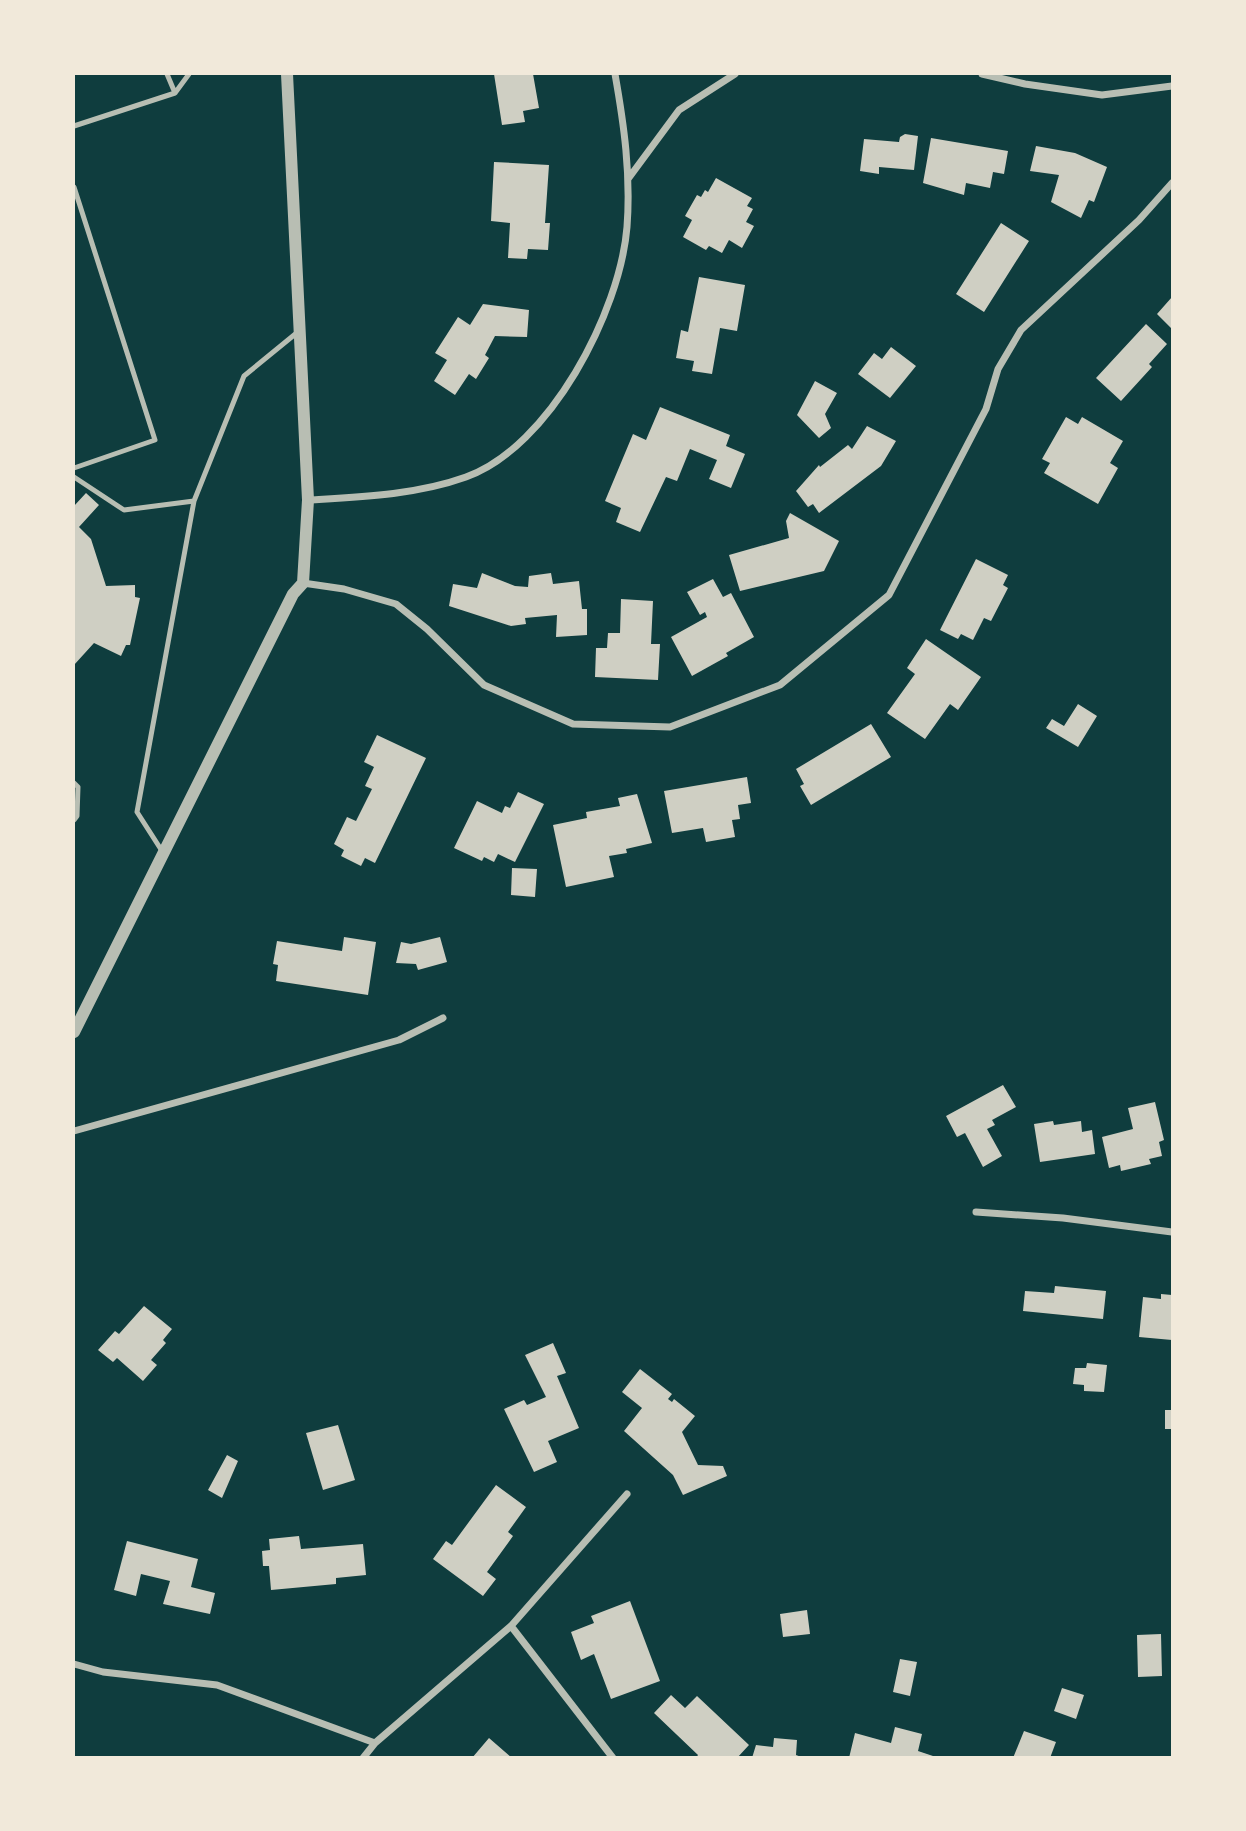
<svg xmlns="http://www.w3.org/2000/svg" width="1246" height="1831" font-family="Ubuntu,sans-serif">
<rect width="100%" height="100%" fill="#0f3d3e"/>
<path fill="#cfcfc3" d="M494,74H533L539,108L523,111L525,122L502,125Z
M905,134L918,136L914,170L879,167V174L860,171L864,139L899,142L900,137Z
M931,138L1008,151L1004,174L993,172L990,188L966,183L964,195L923,183Z
M1036,146L1075,153L1107,167L1094,202L1089,200L1081,218L1051,202L1059,175L1030,171Z
M494,162L549,165L545,223H550L548,250L528,249L527,259L508,258L510,223L491,221Z
M716,178L752,198L747,206L753,209L746,222L754,226L742,248L729,240L722,253L709,246L706,250L683,237L692,220L685,216L697,195L701,197L705,190L708,192Z
M1001,223L1029,241L984,312L956,294Z
M699,277L745,285L737,331L720,328L712,374L692,371L694,361L676,358L681,330L688,332Z
M1172,297V329L1157,314Z
M483,304L529,310L527,337L495,336L485,355L489,358L476,379L469,374L455,395L434,381L447,360L435,353L458,317L470,325Z
M1146,324L1167,344L1149,364L1152,367L1121,401L1096,378Z
M891,347L916,366L890,398L858,374L874,353L882,359Z
M815,381L837,393L825,414L831,428L819,438L797,415Z
M660,407L730,435L726,446L745,454L731,488L709,479L717,460L690,449L677,481L666,477L640,532L616,522L621,508L605,501L633,434L646,440Z
M1066,417L1078,424L1082,417L1123,441L1110,463L1118,468L1098,504L1044,473L1050,463L1042,459Z
M867,426L896,441L881,466L819,513L813,504L808,507L796,491L819,465L820,467L848,445L852,449Z
M86,493L99,505L79,527L91,539L106,586L135,585V597L140,598L130,645H126L121,656L94,643L74,665V506Z
M790,513L839,541L824,571L740,591L729,555L789,538L786,521Z
M976,559L1008,575L1003,585L1008,588L991,621L984,618L973,640L961,634L958,639L940,630Z
M482,573L515,586L528,587L529,576L551,573L553,584L579,581L582,609H587V635L556,637L557,615L525,618L526,624L511,626L449,606L453,584L477,588Z
M713,579L723,597L731,593L754,637L726,653L728,656L692,676L671,637L707,617L705,612L700,615L687,592Z
M621,599L653,601L651,644H660L658,680L595,677L596,648H607L608,633H620Z
M926,639L981,677L958,710L950,704L925,739L887,713L915,674L907,668Z
M1078,704L1097,716L1078,747L1046,728L1052,719L1064,726Z
M871,724L891,757L811,805L800,786L804,784L796,769Z
M377,735L426,758L375,863L365,858L361,866L341,856L344,850L334,844L347,817L356,821L372,789L365,786L374,767L364,762Z
M747,777L751,803L738,805L740,819L732,820L735,837L706,842L703,828L672,833L664,791Z
M518,792L544,804L515,862L498,854L494,862L484,857L482,861L454,848L477,801L502,813L505,806L510,808Z
M637,794L652,843L626,849L627,853L609,856L614,877L566,887L553,825L587,818L586,812L620,806L618,798Z
M512,868L537,869L535,897L511,895Z
M344,937L376,942L368,995L276,981L278,965L273,964L277,941L342,951Z
M440,937L447,962L418,970L416,964L396,963L401,942L411,944Z
M1003,1085L1016,1107L992,1120L995,1125L987,1129L1002,1156L983,1167L965,1133L957,1137L946,1116Z
M1155,1102L1164,1140L1159,1142L1162,1156L1149,1159L1151,1164L1121,1171L1120,1165L1109,1168L1102,1137L1133,1129L1128,1108Z
M1053,1121L1054,1125L1081,1121L1082,1132L1092,1130L1095,1154L1040,1162L1034,1124Z
M1055,1286L1106,1291L1103,1319L1023,1311L1025,1291L1054,1293Z
M1161,1294L1172,1295V1340L1139,1337L1143,1297L1161,1299Z
M144,1306L172,1329L163,1340L166,1343L151,1360L157,1365L143,1381L117,1358L113,1362L98,1350L115,1331L119,1334Z
M553,1343L566,1373L557,1376L579,1428L548,1441L557,1462L534,1472L504,1409L524,1400L527,1405L546,1397L525,1355Z
M1087,1363L1107,1365L1104,1392L1084,1391V1385L1073,1384L1075,1368H1086Z
M640,1369L672,1394L668,1399L672,1402L674,1399L695,1416L682,1432L698,1465L723,1466L727,1476L683,1495L673,1475L624,1431L642,1408L622,1392Z
M1165,1410H1172V1429H1165Z
M338,1425L355,1480L323,1490L306,1433Z
M227,1455L238,1461L222,1498L208,1490Z
M496,1485L526,1507L508,1532L513,1536L487,1572L496,1579L483,1596L433,1559L446,1541L452,1545Z
M299,1536L301,1549L363,1544L366,1575L336,1578V1584L271,1590L269,1566H263L262,1551L270,1550L269,1539Z
M127,1541L198,1559L191,1587L215,1593L210,1614L163,1604L170,1581L141,1574L136,1596L114,1590Z
M630,1601L660,1681L611,1699L594,1654L581,1660L571,1632L594,1623L591,1616Z
M807,1610L810,1634L783,1637L780,1614Z
M1161,1634L1162,1676L1138,1677L1137,1635Z
M900,1659L917,1662L910,1696L893,1692Z
M1062,1688L1084,1695L1076,1719L1054,1711Z
M671,1695L685,1708L697,1696L749,1745L737,1758H696L698,1755L654,1713Z
M895,1727L922,1734L918,1751L939,1758H849L855,1733L891,1743Z
M1024,1731L1056,1742L1050,1758H1013Z
M489,1738L512,1758H472Z
M774,1738L797,1740L796,1755L804,1758H752L756,1745L773,1747Z"/>
<g fill="none" stroke-linecap="round" stroke-linejoin="round">
<path stroke="#b8beb3" stroke-width="5" d="M167,74L175,93
M74,126L175,93L189,74
M74,187L155,440L74,468
M74,477L124,510L194,501L244,376L299,331
M74,783L78,787L77,816L74,820
M162,851L137,812L194,501"/>
<path stroke="#b8beb3" stroke-width="7" d="M982,74L1025,84L1102,95L1172,86
M628,179L679,110L735,74
M308,500C360,497 416,495 466,477C550,447 620,312 627,227C631,174 624,125 615,74
M303,583L344,589L396,604L427,629L484,685L573,724L670,727L780,685L889,595L986,409L998,369L1021,330L1139,220L1172,183
M74,1131L399,1040L443,1018
M976,1212L1063,1218L1172,1232
M511,1626L613,1758
M74,1664L103,1672L217,1685L375,1743
M363,1758L375,1743L511,1626L627,1494"/>
<path stroke="#b8beb3" stroke-width="12" d="M74,1032L293,594L303,583L308,500L287,74"/>
</g>
<rect width="1246" height="1831" fill="none" stroke="#f1e9da" stroke-width="150"/>
</svg>
